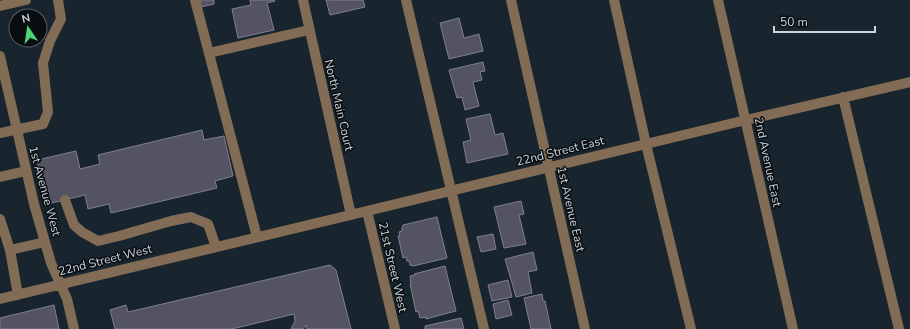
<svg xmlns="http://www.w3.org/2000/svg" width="910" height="329" font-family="'Nunito Sans',sans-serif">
<rect width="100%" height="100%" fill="#19252e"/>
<path fill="#545362" stroke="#817f90" d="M200,0H214V4L201,7Z
M250,0H274L275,1L267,3L274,30L238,38L232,9L251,5Z
M326,0H363L365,7L330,15Z
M459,18L464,38L479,34L483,51L449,59L440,23Z
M483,62L485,71L480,72L482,80L473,82L479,106L465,110L462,97L457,98L449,70Z
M490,114L495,135L503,133L508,154L467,163L463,142L471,140L466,119Z
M202,130L204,140L224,136L233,176L215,181L217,188L111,213L109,204L88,209L85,195L47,204L37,160L76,151L80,169L100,164L98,155Z
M521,201L524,214L519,215L526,244L504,248L494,207Z
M437,217L447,258L413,266L410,265L409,261H407L406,257L403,258L398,236H400L399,232L402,231V228L403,225Z
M493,234L496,249L481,252L477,237Z
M533,252L537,270L528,272L532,293L516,297L505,259Z
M330,265L336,270L351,329H307L306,325L303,329H291L295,321L294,314L232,329H115L110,310L126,305L128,312Z
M445,266L456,311L426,319V317L420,318L418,311L416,312L410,284H411L410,276L415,275L414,274Z
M508,280L512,297L492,301L488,285Z
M542,294L543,301H545L551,329H531L524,298Z
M508,300L512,315L496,319L493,304Z
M54,305L59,329H0V318Z
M461,318L464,329H425V326Z"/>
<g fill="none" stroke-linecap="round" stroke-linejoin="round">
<path stroke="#836c55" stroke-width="10" d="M195,0L257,237
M303,0L351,215
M406,0L484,329
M511,0L585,329
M614,0L646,144L691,329
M718,0L793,329
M0,6L26,0
M209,53L309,30
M0,56L34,204L51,263L67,299L74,329
M843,97L899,329
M0,133L43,124L48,112L43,63L50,41L61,19L58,0
M0,177L26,171
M65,200L74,225L82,232L98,241L119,236L171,221L191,217L208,224L216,247
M367,211L395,329
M0,219L10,250L18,295
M10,250L45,242
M0,299L746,120L910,82"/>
</g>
<g text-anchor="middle" stroke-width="3" stroke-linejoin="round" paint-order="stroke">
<g font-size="12" fill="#cdd5db" stroke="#080d12">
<text transform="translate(339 105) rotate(77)" y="4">North Main Court</text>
<text transform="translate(560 151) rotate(-14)" y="4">22nd Street East</text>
<text transform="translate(768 162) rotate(78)" y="4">2nd Avenue East</text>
<text transform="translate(45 191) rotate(75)" y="4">1st Avenue West</text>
<text transform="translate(571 209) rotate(77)" y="4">1st Avenue East</text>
<text transform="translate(105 260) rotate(-14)" y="4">22nd Street West</text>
<text transform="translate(393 267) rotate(77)" y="4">21st Street West</text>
</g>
</g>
<g transform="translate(28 28) rotate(347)"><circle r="19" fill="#080d12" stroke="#575d62"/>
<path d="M0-3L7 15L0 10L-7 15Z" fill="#4cd676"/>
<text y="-6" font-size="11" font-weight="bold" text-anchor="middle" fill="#cdd5db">N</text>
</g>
<path d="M774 26v6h101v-6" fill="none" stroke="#cdd5db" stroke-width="2"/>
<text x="780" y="26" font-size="12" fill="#cdd5db" stroke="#080d12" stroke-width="3" paint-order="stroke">50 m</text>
</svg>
